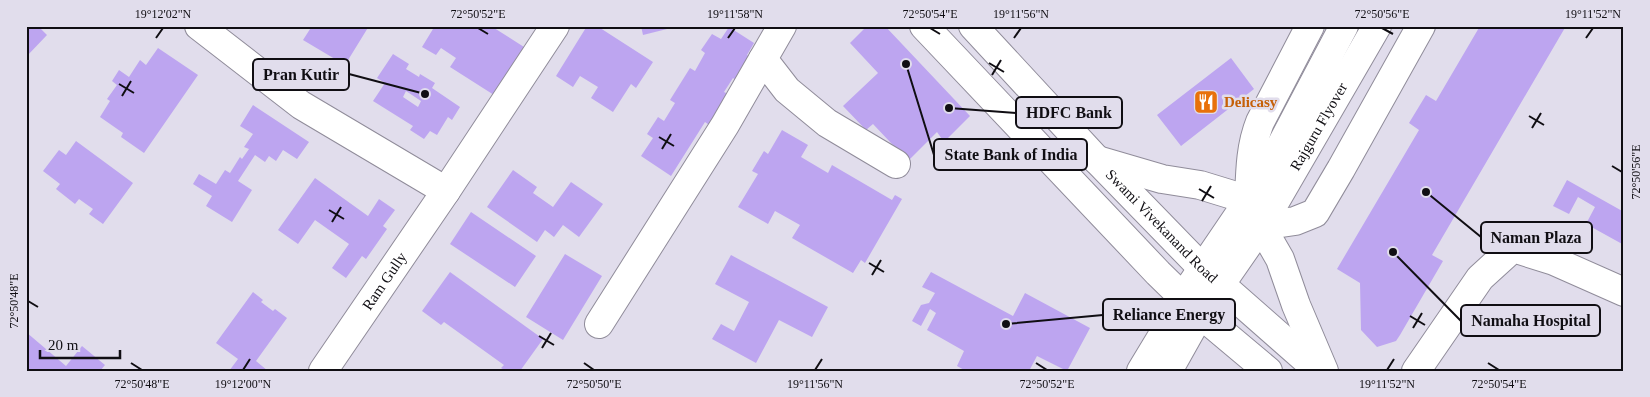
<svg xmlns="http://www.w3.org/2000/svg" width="1650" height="397" font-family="Georgia,serif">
<rect width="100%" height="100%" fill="#e1ddec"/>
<path fill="#bda5f0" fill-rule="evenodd" d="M26,26H38L47,35L26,57Z
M312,26H369L345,65L303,40Z
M428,26H491L524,47L494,95L450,67L456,58L441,48L436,55L422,47L433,29Z
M587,26H597L653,62L636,88L631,84L613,112L591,98L598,87L580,76L573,87L556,76Z
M641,26H675V27L643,35Z
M867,26H885L970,116L944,142L937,132L908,161L873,124L866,130L843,106L878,73L850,43Z
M1480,26H1566L1432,255L1443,261L1400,335L1396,341L1377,347L1361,330L1360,283L1337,269L1419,130L1409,123L1426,95L1436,101Z
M729,27L754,43L747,55L752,58L737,81L733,78L724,92L732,96L712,127L705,122L671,176L641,156L653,138L647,134L658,117L664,121L675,103L670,100L690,68L695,71L705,53L701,50L712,34L721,39Z
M158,48L198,75L144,153L121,137L123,133L100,117L110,101L107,99L117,85L112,81L119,70L129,77L140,60L146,65Z
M393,54L409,64L406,69L419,77L420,74L435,83L432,88L460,107L452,120L448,117L437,135L430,131L424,139L410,130L413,126L373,101L385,83L377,78ZM406,91L421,101L418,107L403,97Z
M1231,58L1254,89L1181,146L1157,115Z
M253,105L309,142L297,159L283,150L276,161L269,156L265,162L255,155L238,181L252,190L232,222L206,206L212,196L193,184L199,174L216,184L225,170L230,173L240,157L242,159L249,149L244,147L253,134L240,126Z
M782,130L808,145L801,157L828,173L832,165L892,200L895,195L902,199L865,263L861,260L853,273L792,238L800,225L775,211L768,224L738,207L758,174L752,171L764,151L768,154Z
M76,141L133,183L103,224L89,214L93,209L79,199L75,204L56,189L60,184L43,171L59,150L66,155Z
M513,170L537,187L533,193L553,207L571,182L603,204L579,237L563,225L554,237L545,230L537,242L487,207Z
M315,178L368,216L379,199L395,210L383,226L387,229L366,259L362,256L346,278L332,268L349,244L315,220L298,244L278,230Z
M1567,180L1624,212V245L1586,224L1595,207L1578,197L1569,214L1553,206Z
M471,212L536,256L515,287L450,244Z
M565,254L602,276L563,340L526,317Z
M731,255L828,307L812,337L779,320L756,363L712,339L721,324L734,331L749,302L715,284Z
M450,272L543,339L520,371H506L501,368L504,365L444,322L441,325L422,311Z
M931,272L1013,316L1025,293L1090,328L1067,371L1037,356L1029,371H966L957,366L964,351L927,330L936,313L930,309L921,326L912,321L921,305L929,303L935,293L922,287Z
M253,292L263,300L261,302L273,311L275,309L287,318L256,361L268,371H229L238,359L216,343Z
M26,332L66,366L82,346L105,365L100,371H26Z"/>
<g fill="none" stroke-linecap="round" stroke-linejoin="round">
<defs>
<g id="minor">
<path d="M199,26L301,105L446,191"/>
<path d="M763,59L787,90L827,123L896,164"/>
<path d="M1249,200C1250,173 1250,147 1260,122L1310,26"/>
<path d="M1261,226L1295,221L1315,213L1341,169L1421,26"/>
<path d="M599,324L725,125L782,26"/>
<path id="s1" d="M323,371L446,191L555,26"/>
<path d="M1416,371L1480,278L1513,248L1554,261L1624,292"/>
</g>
<path id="tertiary" d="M1141,371L1164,333L1183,297
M1168,371L1200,314"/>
<g id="secondary">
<path d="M1097,160L1162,179L1200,185L1249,200"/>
<path d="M1261,226L1280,259L1296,305L1324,371"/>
<path d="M1183,297L1249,200L1278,151L1344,26"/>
<path id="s2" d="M1200,314L1261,226L1377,26"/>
</g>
<g id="primary">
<path d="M924,26L1158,273L1200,314L1268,371"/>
<path id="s3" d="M973,26L1097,160L1203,269L1319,371"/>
</g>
</defs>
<use href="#minor" stroke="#908c9a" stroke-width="30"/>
<use href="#tertiary" stroke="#908c9a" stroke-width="30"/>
<use href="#secondary" stroke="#908c9a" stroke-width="30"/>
<use href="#primary" stroke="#908c9a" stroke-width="30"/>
<use href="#minor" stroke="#fff" stroke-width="28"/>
<use href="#tertiary" stroke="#fff" stroke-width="28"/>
<use href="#secondary" stroke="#fff" stroke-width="28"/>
<use href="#primary" stroke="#fff" stroke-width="28"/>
</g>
<path fill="none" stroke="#100e13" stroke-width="2" d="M478,28L488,34M930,28L940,34M1382,28L1393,34M156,38L163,28M728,38L735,28M1014,38L1021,28M1586,38L1593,28M989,63L1004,72M992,75L1001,60M119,84L134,93M122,96L131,81M1529,116L1544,125M1532,128L1541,113M659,137L674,146M662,149L671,134M1612,166L1622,172M1199,189L1214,198M1202,201L1211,186M329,210L344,219M332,222L341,207M869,263L884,272M872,275L881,260M28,301L38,307M1410,316L1425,325M1413,328L1422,313M539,336L554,345M542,348L551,333M131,363L142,370M584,363L594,370M1036,363L1047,370M1488,363L1499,370M243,370L250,359M815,370L822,359M1387,370L1394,359"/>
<defs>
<symbol id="restaurant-square" viewBox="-11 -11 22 22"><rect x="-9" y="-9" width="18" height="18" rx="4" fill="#e8710a" stroke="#e1ddec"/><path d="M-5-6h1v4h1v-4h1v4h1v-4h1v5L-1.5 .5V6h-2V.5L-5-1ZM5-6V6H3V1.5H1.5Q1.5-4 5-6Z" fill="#fff"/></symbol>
</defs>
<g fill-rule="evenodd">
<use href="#restaurant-square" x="1192" y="88" width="28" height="28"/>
</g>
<g text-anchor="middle" stroke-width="5" stroke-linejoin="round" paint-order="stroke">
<g font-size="15" font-weight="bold" fill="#c56008" stroke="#e1ddec" text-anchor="start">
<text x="1224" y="107">Delicasy</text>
</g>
<g font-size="15" fill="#100e13" stroke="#e1ddec">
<text dy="5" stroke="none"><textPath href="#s2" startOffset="222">Rajguru Flyover</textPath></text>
<text dy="5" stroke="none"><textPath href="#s3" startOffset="275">Swami Vivekanand Road</textPath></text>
<text dy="5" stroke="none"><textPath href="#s1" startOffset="109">Ram Gully</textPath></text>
</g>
</g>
<path fill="none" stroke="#100e13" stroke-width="2" d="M425 94L349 74M949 108L1016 113M906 64L934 155M1426 192L1481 237M1006 324L1103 315M1393 252L1461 321"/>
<g fill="#100e13" stroke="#e1ddec" stroke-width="2">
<circle cx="425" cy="94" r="5"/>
<circle cx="949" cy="108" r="5"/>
<circle cx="906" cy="64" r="5"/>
<circle cx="1426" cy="192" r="5"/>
<circle cx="1006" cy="324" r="5"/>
<circle cx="1393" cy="252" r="5"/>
</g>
<g fill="#e1ddec" stroke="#100e13" stroke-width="2">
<rect x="253" y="59" width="96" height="31" rx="5"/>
<rect x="1016" y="97" width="106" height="31" rx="5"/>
<rect x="934" y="139" width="153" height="31" rx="5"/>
<rect x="1481" y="222" width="111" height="31" rx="5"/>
<rect x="1103" y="299" width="132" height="31" rx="5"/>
<rect x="1461" y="305" width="139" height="31" rx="5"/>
</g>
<g font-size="16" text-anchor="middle" font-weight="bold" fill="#100e13">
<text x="301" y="80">Pran Kutir</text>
<text x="1069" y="118">HDFC Bank</text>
<text x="1011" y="160">State Bank of India</text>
<text x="1536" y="243">Naman Plaza</text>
<text x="1169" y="320">Reliance Energy</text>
<text x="1531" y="326">Namaha Hospital</text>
</g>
<rect width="1650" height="397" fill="none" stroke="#e1ddec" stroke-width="55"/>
<path d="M40 350v8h80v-8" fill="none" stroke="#100e13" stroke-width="2.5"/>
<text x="48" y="350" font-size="15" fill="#100e13" stroke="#e1ddec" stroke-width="4" paint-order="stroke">20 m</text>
<rect x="28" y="28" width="1594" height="342" fill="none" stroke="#100e13" stroke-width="2"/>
<g font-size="12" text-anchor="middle" fill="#100e13">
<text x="163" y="18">19°12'02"N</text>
<text x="478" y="18">72°50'52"E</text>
<text x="735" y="18">19°11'58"N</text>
<text x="930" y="18">72°50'54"E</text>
<text x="1021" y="18">19°11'56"N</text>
<text x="1382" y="18">72°50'56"E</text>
<text x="1593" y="18">19°11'52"N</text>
<text transform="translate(1636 172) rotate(-90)" y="4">72°50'56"E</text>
<text transform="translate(14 301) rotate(-90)" y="4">72°50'48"E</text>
<text x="142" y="388">72°50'48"E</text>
<text x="243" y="388">19°12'00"N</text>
<text x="594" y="388">72°50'50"E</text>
<text x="815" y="388">19°11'56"N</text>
<text x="1047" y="388">72°50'52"E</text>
<text x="1387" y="388">19°11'52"N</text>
<text x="1499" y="388">72°50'54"E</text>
</g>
</svg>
